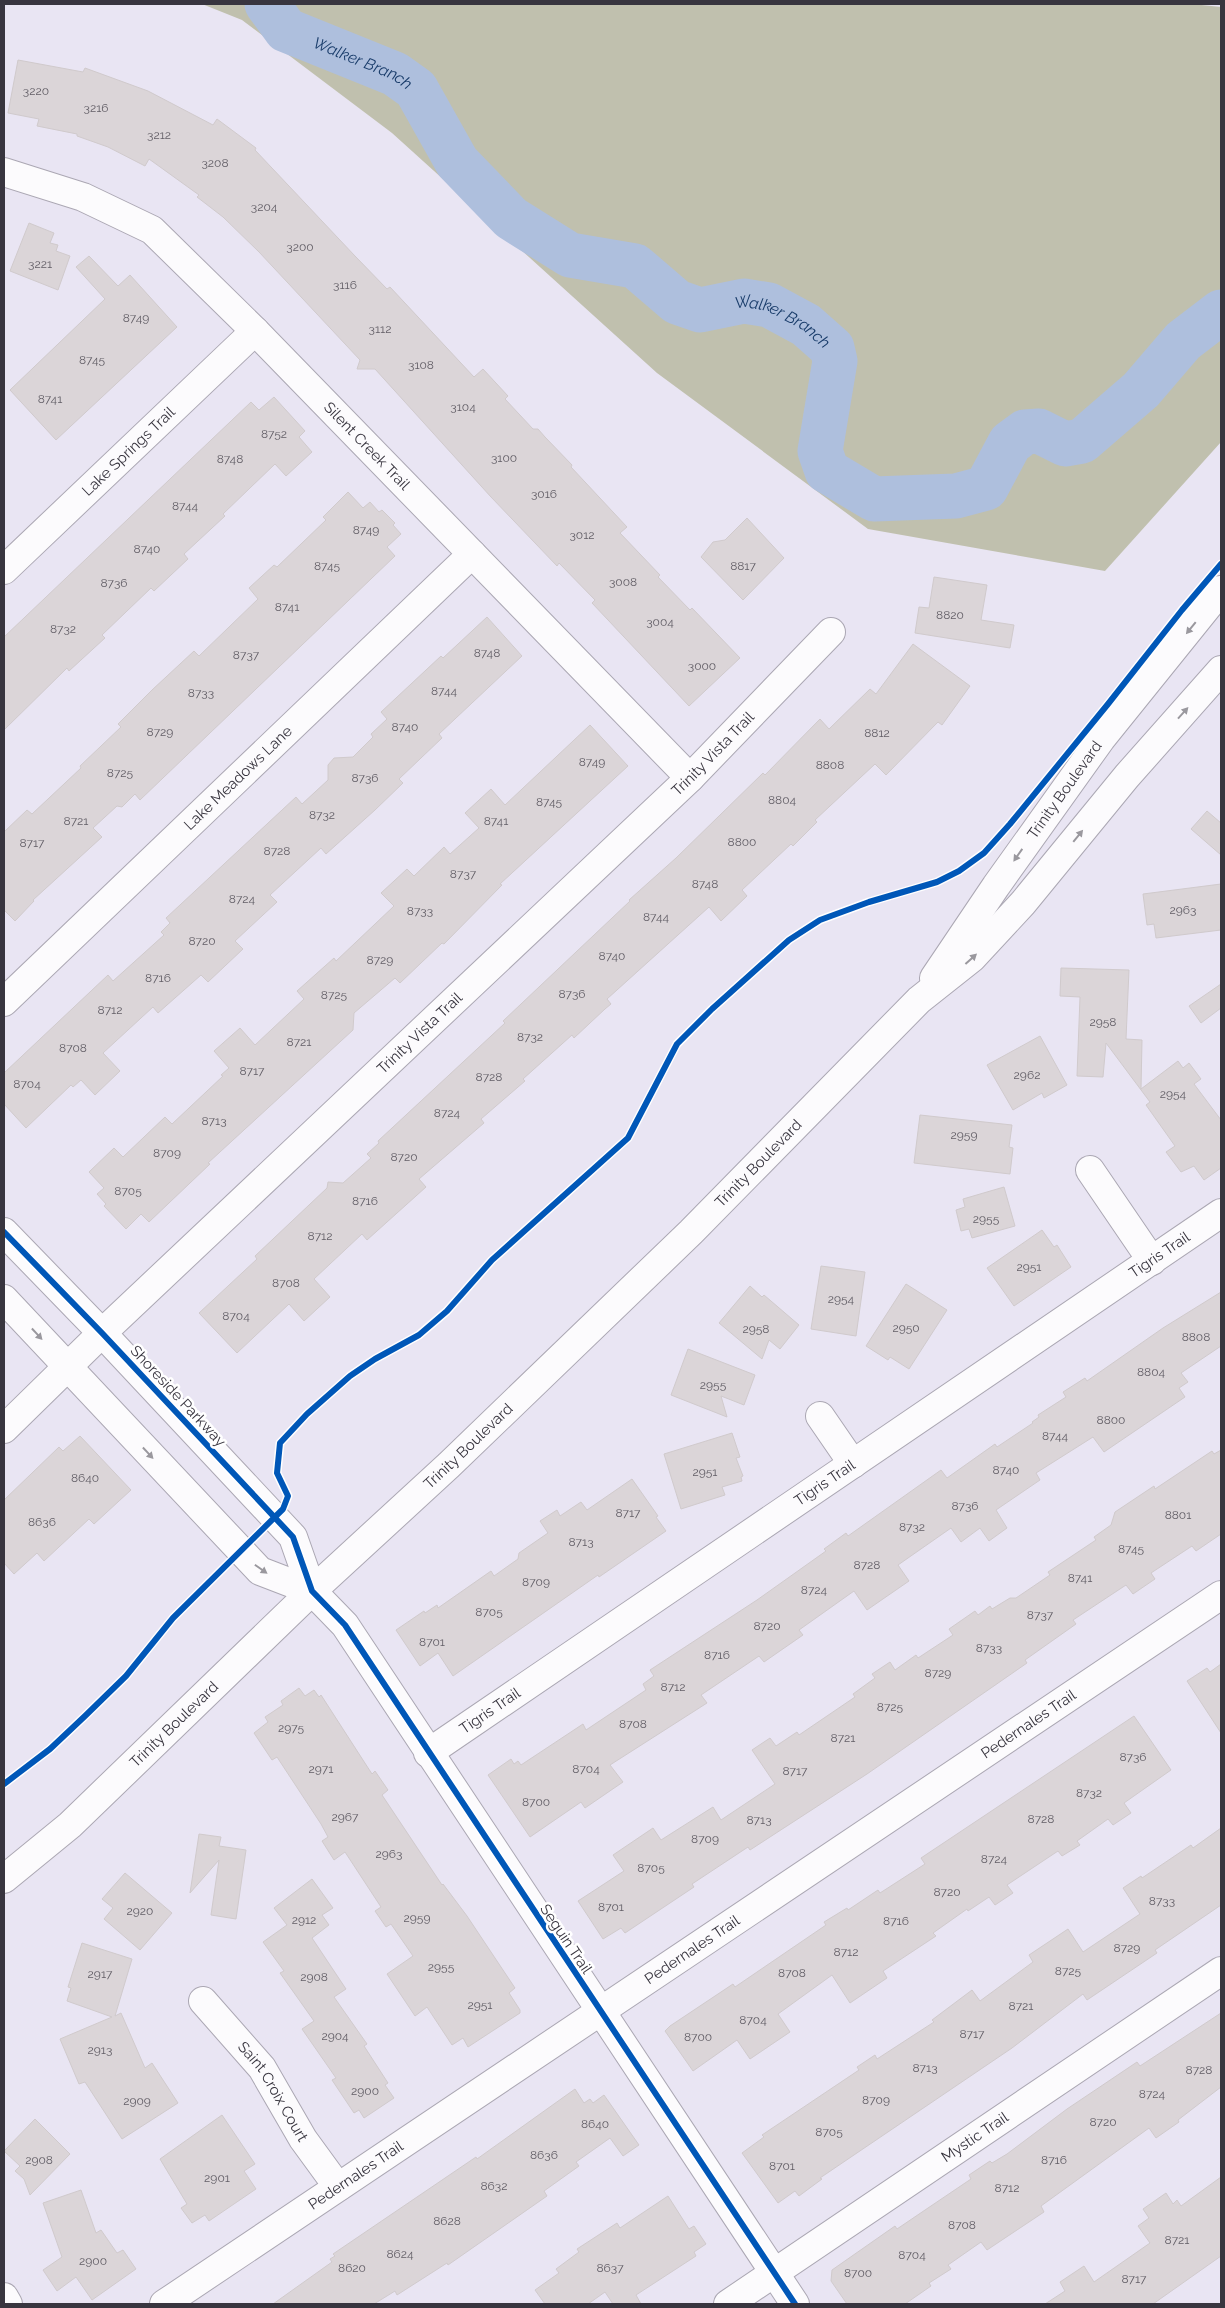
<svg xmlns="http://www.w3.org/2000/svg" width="1225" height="2308" font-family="Raleway,sans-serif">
<rect width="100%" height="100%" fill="#e9e5f3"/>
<path fill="#c0c0ae" d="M202,4H1192L1221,7V442L1105,571L868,529L657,373L392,133L242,20Z"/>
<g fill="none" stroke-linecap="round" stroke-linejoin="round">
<path stroke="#aebfdd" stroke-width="45" id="s1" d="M267,4L286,30L395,74L416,89L457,162L511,218L570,255L635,266L677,302L700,310L744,301L769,305L806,325L832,348L835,361L820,451L827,471L874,499L956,496L986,488L1010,443L1025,432L1039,431L1065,444L1082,441L1141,390L1183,341L1221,312"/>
</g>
<path fill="#dbd5d8" stroke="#d0cacc" d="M18,60L83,72L85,68L148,91L213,125L217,119L256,148L255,150L355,256L387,289L390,287L474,377L483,369L508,396L505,399L533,429H538L545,437L572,465L571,467L627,527L620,533L660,575L658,577L690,610L692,608L740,658L689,706L592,603L595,600L559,563L557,566L491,497L375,369H357L360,360L259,252L223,217L197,197L199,195L149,159L145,166L108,147L77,136V134L37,126L39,119L8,113Z
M29,223L54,233L50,243L58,245L56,251L70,256L58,290L10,271Z
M89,256L118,286L130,275L177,327L56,440L10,390L105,299L76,267Z
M274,397L305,431L299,437L312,452L286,476L275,464L223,514L225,516L184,554L188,559L154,591L151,588L102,635L105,638L69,671L67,668L4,730V637L251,402L259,410Z
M348,492L363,508L370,502L379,512L382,510L395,523L393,525L401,534L387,547L395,556L140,800L135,794L122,807L117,806L93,828L102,837L33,900L34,901L15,921L4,910V832L27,810L32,814L81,768L80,766L121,727L118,724L152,690L194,651L199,656L258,599L249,588L274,565L277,567L326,520L323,517Z
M747,518L784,558L743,600L701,557L713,542L725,540Z
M934,577L987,585L981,620L1014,625L1010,648L915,633L919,607L929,608Z
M487,617L522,656L439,734L442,738L399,779L403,783L375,810L326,854L321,848L270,895L277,902L235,941L243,949L208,982L201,975L158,1013L153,1007L103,1053L120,1071L95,1095L81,1080L73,1087L71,1085L26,1128L4,1104V1073L108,975L113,981L164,935L161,932L170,923L166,918L296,797L302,804L328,780V765L334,758L353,757L373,737L371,734L387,719L381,712L441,656L443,658Z
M913,644L970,686L942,725L938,722L886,775L875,764L815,820L817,822L793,846L791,844L742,890L747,896L721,921L709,907L607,999L611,1004L605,1009L574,1038L572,1035L523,1079L525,1081L481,1119L484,1123L419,1179L426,1187L367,1240L362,1234L314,1279L330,1297L304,1321L289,1304L237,1353L199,1313L257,1259L255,1256L327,1188L328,1182L343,1183L371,1158L367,1154L379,1143L378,1141L505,1023L503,1021L630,901L629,900L676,858L763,773L765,775L820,719L829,729L870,689L876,694Z
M590,725L628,766L500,884L502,885L444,944L442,943L400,983L395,978L354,1013L353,1030L208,1163L210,1164L149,1222L141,1214L126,1229L104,1206L106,1204L97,1194L104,1188L89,1172L114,1148L123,1157L165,1117L172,1124L223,1076L221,1075L229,1068L214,1051L240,1028L255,1045L304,999L297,991L334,958L336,961L394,906L381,893L407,869L414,876L444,847L450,854L479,828L465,813L491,789L505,805Z
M1207,811L1221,823V855L1191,829Z
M1221,884V930L1156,938L1154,924L1147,925L1143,894Z
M1061,968L1129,970L1126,1039L1142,1040L1141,1089L1178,1061L1183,1068L1189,1063L1201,1079L1194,1084L1221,1120V1168L1204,1180L1194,1166L1181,1172L1166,1152L1175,1146L1146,1105L1150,1102L1106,1043L1103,1077L1077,1076L1080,997L1060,996Z
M1221,984V1008L1201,1023L1189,1006Z
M1040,1036L1067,1085L1044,1098L1042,1093L1013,1110L987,1065Z
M920,1115L1012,1125L1009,1147L1013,1148L1010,1174L914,1163Z
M1004,1187L1015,1226L972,1238L969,1229L961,1231L956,1210L965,1207L963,1199Z
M1042,1230L1054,1247L1057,1245L1071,1267L1014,1306L987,1268Z
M821,1266L865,1272L856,1336L811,1329Z
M906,1284L947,1310L909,1369L890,1357L888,1360L866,1346Z
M750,1286L762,1297L764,1295L799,1325L780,1349L769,1340L762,1359L719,1323Z
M1221,1292V1346L1181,1373L1188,1382L1179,1388L1185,1397L1104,1452L1093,1437L1036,1473L1040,1480L996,1510L1007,1528L989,1541L980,1528L961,1542L951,1528L898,1565L909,1581L867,1610L854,1591L799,1630L803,1635L764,1662L759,1656L701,1695L707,1703L610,1765L623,1782L585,1808L581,1802L530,1837L488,1775L511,1759L514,1764L518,1761L521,1765L583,1724L586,1730L646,1690L643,1684L654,1676L650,1670L757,1600L826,1551L824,1549L846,1533L848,1536L941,1470L947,1478L995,1444L997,1447L1033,1423L1032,1422L1039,1417L1038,1415L1066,1397L1063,1392L1085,1378L1087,1381L1163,1328Z
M688,1349L755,1375L744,1405L721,1396L727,1417L671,1395Z
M732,1433L740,1457L736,1458L743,1476L741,1477L742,1481L722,1487L725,1495L681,1509L664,1454Z
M80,1436L131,1490L94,1524L89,1519L44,1561L37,1553L14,1574L4,1563V1500L59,1447L63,1451Z
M1221,1450V1534L1196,1551L1192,1546L1151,1573L1155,1579L1133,1594L1126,1585L1073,1620L1076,1624L1025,1660L1027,1663L867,1774L750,1850L748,1847L692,1884L694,1887L625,1933L621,1928L603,1939L578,1901L624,1871L613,1855L653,1828L661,1840L713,1807L721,1820L775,1784L752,1750L770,1738L776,1746L797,1732L799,1735L855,1697L853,1694L875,1678L872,1674L890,1662L895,1670L916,1655L918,1658L953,1635L949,1629L975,1611L978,1615L990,1606L992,1609L1010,1598H1016L1050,1575L1048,1572L1096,1540L1094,1537L1111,1525L1115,1512L1154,1486L1155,1489L1212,1451L1214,1454Z
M632,1479L658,1516L656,1517L666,1531L599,1577L598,1575L453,1676L438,1653L420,1666L396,1630L424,1611L425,1613L437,1605L438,1608L491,1571L494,1576L518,1559L519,1553L548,1533L540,1521L557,1510L560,1516L581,1502L587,1510Z
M1221,1664V1733L1187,1681L1207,1668L1210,1672Z
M299,1688L305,1696L314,1690L319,1697L321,1695L372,1774L375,1771L388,1790L382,1795L442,1885L443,1884L467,1916L515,1988L509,1993L520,2010V2013L468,2047L463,2038L452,2045L427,2007L415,2016L387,1974L413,1956L391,1924L386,1927L375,1911L381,1907L345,1852L334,1860L322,1841L328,1837L321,1824L277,1757L272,1760L254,1733L268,1722L265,1717L283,1705L281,1701Z
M1134,1716L1171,1770L1124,1803L1131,1813L1113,1825L1108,1819L1077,1841L1080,1845L1062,1856L1058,1851L1007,1885L1013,1893L995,1905L989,1897L968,1911L967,1909L933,1933L936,1936L883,1971L887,1978L850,2003L832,1975L778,2014L790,2032L750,2059L737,2040L693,2071L665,2031L670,2026L733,1984L735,1987L826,1925L824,1922L847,1908L848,1910L878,1890L880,1893L925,1864L921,1858Z
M1221,1828V1905L1155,1950L1157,1953L1087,2000L1083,1994L1012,2048L820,2178L822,2179L799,2196L795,2191L778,2203L742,2153L764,2137L762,2135L859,2070L857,2067L875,2055L877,2059L934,2022L932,2020L972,1990L980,2001L1033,1962L1029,1955L1068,1929L1083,1952L1140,1914L1123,1888L1141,1876L1142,1878L1191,1845L1193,1848Z
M199,1834L221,1837L219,1846L246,1850L236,1919L211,1915L219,1860L190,1893Z
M125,1873L172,1913L140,1950L104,1919L113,1908L102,1899Z
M312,1879L333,1908L322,1915L329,1925L312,1938L346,1989L334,1997L367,2044L364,2046L388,2083L385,2085L394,2098L364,2118L359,2110L354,2113L332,2080L336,2078L302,2029L314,2021L280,1973L284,1971L263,1942L287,1925L274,1908Z
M82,1943L132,1959L115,2016L121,2013L145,2068L152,2063L178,2103L122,2139L85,2082L79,2084L60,2039L112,2017L67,2001L71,1988L68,1987Z
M1221,2013V2087L1178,2120L1179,2122L1156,2138L1149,2128L1041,2206L1044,2212L987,2250L981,2242L948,2265L951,2269L929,2283L931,2286L905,2304H847L831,2281L832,2270L895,2226L897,2229L928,2208L971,2179L969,2175L990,2161L992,2163L1007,2154L1067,2109L1137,2062L1140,2066Z
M575,2089L584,2103L590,2099L593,2103L604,2095L639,2145L623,2156L610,2138L576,2162L579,2166L544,2191L547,2196L448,2265L447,2263L397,2295L395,2291L374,2304H273L332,2262L330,2259L335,2256L333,2254L476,2157L477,2159Z
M222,2115L255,2164L244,2171L256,2189L209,2221L205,2215L192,2223L181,2208L187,2204L160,2159Z
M35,2119L70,2154L30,2195L24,2179L15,2171L20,2166L4,2151Z
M1221,2177V2256L1153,2304H1045L1065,2291L1060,2282L1084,2266L1094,2282L1150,2243L1138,2226L1149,2218L1143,2209L1166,2193L1173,2204L1177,2200L1181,2206Z
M81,2190L96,2233L101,2230L117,2253L123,2250L136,2269L92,2300L76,2277L57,2291L43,2270L62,2257L43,2203Z
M668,2196L689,2229L694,2226L706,2244L694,2252L696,2256L636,2295L641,2304H613L605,2292L588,2304H545L535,2290L559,2273L556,2269L579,2252L577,2249L617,2223L620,2228Z"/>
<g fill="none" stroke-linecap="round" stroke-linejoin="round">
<defs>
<g id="street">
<path id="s2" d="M4,172L83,197L152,230L255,331L690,778"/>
<path id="s3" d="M4,570L255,331"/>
<path id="s4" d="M4,1002L472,554"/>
<path d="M1090,1170L1152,1261"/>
<path d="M4,1232L102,1333L293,1537L312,1591L345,1625L795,2304"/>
<path d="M4,1299L260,1571L312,1591"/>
<path d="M820,1416L853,1464"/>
<path id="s5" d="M4,1429L102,1333L690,778L831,632"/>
<path id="s6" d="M428,1753L1221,1213"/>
<path id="s7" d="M203,2001L262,2068L303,2139L338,2187"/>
<path d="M4,2297L8,2304"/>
<path id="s8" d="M164,2304L1221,1595"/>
<path id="s9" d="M728,2304L1221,1971"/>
</g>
<g id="secondary">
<path id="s10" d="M934,978L996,886L1101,739L1221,590"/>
<path id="s11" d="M4,1879L70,1825L312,1591L449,1465L691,1232L919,1000L972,958L1023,903L1127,776L1221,670"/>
</g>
</defs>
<use href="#street" stroke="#aba7b3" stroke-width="30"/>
<use href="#secondary" stroke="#aba7b3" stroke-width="30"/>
<use href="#street" stroke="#fcfbfd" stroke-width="28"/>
<use href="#secondary" stroke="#fcfbfd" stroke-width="28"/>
<defs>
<path id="cycleway" d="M4,1232L102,1333L293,1537L312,1591L345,1625L795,2304
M4,1784L50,1749L85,1716L126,1676L173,1618L283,1509L288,1496L277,1473L280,1443L307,1414L350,1376L375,1359L419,1335L447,1311L492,1260L628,1138L677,1044L712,1009L789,940L820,920L869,902L937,882L959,871L984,853L1010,824L1108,704L1182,610L1221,564"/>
</defs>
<use href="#cycleway" stroke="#fff" stroke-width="9"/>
<use href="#cycleway" stroke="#0057b8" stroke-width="6"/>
</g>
<defs><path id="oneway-solid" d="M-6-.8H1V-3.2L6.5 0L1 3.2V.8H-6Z" transform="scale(1.25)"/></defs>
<g fill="#9a989e">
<use href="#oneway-solid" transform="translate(1191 628) rotate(129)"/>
<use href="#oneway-solid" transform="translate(1183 713) rotate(-48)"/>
<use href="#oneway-solid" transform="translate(1078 836) rotate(-51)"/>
<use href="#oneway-solid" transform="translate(1018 855) rotate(125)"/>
<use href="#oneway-solid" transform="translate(971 959) rotate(-42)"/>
<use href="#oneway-solid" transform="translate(37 1334) rotate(47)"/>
<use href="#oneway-solid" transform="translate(148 1453) rotate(47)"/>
<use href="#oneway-solid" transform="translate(261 1569) rotate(35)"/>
</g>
<g text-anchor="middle" stroke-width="5" stroke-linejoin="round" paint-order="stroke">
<g font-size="12" fill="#625e66">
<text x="36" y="95">3220</text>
<text x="96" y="112">3216</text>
<text x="159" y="139">3212</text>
<text x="215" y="167">3208</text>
<text x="264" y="211">3204</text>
<text x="300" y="251">3200</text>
<text x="40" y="268">3221</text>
<text x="345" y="289">3116</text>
<text x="136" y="322">8749</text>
<text x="380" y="333">3112</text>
<text x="92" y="364">8745</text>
<text x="421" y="369">3108</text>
<text x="50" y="403">8741</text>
<text x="463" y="411">3104</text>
<text x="274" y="438">8752</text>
<text x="504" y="462">3100</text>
<text x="230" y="463">8748</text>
<text x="544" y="498">3016</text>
<text x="185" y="510">8744</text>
<text x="366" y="534">8749</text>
<text x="582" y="539">3012</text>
<text x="147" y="553">8740</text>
<text x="327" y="570">8745</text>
<text x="743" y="570">8817</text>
<text x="623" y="586">3008</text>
<text x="114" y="587">8736</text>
<text x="287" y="611">8741</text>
<text x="950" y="619">8820</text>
<text x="660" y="626">3004</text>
<text x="63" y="633">8732</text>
<text x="487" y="657">8748</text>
<text x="246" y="659">8737</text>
<text x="702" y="670">3000</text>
<text x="444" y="695">8744</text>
<text x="201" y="697">8733</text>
<text x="405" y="731">8740</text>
<text x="160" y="736">8729</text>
<text x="877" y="737">8812</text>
<text x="592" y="766">8749</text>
<text x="830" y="769">8808</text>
<text x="120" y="777">8725</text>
<text x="365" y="782">8736</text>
<text x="782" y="804">8804</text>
<text x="549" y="806">8745</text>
<text x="322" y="819">8732</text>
<text x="76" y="825">8721</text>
<text x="496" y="825">8741</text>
<text x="742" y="846">8800</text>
<text x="32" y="847">8717</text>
<text x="277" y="855">8728</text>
<text x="463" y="878">8737</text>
<text x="705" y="888">8748</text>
<text x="242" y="903">8724</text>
<text x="1183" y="914">2963</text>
<text x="420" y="915">8733</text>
<text x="656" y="921">8744</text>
<text x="202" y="945">8720</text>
<text x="612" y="960">8740</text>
<text x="380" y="964">8729</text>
<text x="158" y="982">8716</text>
<text x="572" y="998">8736</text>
<text x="334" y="999">8725</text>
<text x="110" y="1014">8712</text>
<text x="1103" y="1026">2958</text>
<text x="530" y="1041">8732</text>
<text x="299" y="1046">8721</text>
<text x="73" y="1052">8708</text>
<text x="252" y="1075">8717</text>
<text x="1027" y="1079">2962</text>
<text x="489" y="1081">8728</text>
<text x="27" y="1088">8704</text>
<text x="1173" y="1098">2954</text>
<text x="447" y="1117">8724</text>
<text x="214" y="1125">8713</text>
<text x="964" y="1139">2959</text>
<text x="167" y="1157">8709</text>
<text x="404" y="1161">8720</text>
<text x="128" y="1195">8705</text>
<text x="365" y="1205">8716</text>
<text x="986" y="1223">2955</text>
<text x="320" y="1240">8712</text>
<text x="1029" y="1271">2951</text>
<text x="286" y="1287">8708</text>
<text x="841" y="1303">2954</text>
<text x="236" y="1320">8704</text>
<text x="906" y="1332">2950</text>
<text x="756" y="1333">2958</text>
<text x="1196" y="1341">8808</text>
<text x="1151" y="1376">8804</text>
<text x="713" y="1389">2955</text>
<text x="1111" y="1424">8800</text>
<text x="1055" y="1440">8744</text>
<text x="1006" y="1474">8740</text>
<text x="705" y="1476">2951</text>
<text x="85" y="1482">8640</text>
<text x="965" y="1510">8736</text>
<text x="628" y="1517">8717</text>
<text x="1178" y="1519">8801</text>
<text x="42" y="1526">8636</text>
<text x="912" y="1531">8732</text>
<text x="581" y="1546">8713</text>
<text x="1131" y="1553">8745</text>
<text x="867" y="1569">8728</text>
<text x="1080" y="1582">8741</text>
<text x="536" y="1586">8709</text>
<text x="814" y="1594">8724</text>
<text x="489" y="1616">8705</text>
<text x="1040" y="1619">8737</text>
<text x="767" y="1630">8720</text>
<text x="432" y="1646">8701</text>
<text x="989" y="1652">8733</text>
<text x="717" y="1659">8716</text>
<text x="938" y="1677">8729</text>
<text x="673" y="1691">8712</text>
<text x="890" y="1711">8725</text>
<text x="633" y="1728">8708</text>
<text x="291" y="1732">2975</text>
<text x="843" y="1742">8721</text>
<text x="1133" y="1761">8736</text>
<text x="321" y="1773">2971</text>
<text x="586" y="1773">8704</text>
<text x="795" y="1775">8717</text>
<text x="1089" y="1797">8732</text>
<text x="536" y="1806">8700</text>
<text x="345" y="1821">2967</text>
<text x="1041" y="1823">8728</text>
<text x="759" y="1824">8713</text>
<text x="705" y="1843">8709</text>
<text x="389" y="1858">2963</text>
<text x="994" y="1863">8724</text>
<text x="651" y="1872">8705</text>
<text x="947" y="1896">8720</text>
<text x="1162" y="1905">8733</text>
<text x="611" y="1911">8701</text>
<text x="140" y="1915">2920</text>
<text x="417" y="1922">2959</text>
<text x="304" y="1924">2912</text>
<text x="896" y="1925">8716</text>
<text x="1127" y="1952">8729</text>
<text x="846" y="1956">8712</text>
<text x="441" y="1971">2955</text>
<text x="1068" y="1975">8725</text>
<text x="792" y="1977">8708</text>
<text x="100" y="1978">2917</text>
<text x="314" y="1981">2908</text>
<text x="480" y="2009">2951</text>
<text x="1021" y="2010">8721</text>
<text x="753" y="2024">8704</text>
<text x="972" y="2038">8717</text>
<text x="335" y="2040">2904</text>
<text x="698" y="2041">8700</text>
<text x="100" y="2054">2913</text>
<text x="925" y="2072">8713</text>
<text x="1199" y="2074">8728</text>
<text x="365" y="2095">2900</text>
<text x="1152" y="2098">8724</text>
<text x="876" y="2104">8709</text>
<text x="137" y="2105">2909</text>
<text x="1103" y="2126">8720</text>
<text x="595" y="2128">8640</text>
<text x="829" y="2136">8705</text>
<text x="544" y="2159">8636</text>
<text x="39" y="2164">2908</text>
<text x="1054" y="2164">8716</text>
<text x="782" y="2170">8701</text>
<text x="217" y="2182">2901</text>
<text x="494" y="2190">8632</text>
<text x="1007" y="2192">8712</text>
<text x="447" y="2225">8628</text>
<text x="962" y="2229">8708</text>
<text x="1177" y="2244">8721</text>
<text x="400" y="2258">8624</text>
<text x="912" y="2259">8704</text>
<text x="93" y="2265">2900</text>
<text x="352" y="2272">8620</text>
<text x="610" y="2272">8637</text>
<text x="858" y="2277">8700</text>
<text x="1134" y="2283">8717</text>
</g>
<g font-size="15" fill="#38353f" stroke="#fff">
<text dy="5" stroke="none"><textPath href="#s2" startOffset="464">Silent Creek Trail</textPath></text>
<text dy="5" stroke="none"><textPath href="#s3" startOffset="172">Lake Springs Trail</textPath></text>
<text dy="5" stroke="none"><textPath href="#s5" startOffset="979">Trinity Vista Trail</textPath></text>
<text dy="5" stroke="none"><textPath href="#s4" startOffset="324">Lake Meadows Lane</textPath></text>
<text dy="5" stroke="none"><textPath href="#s10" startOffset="229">Trinity Boulevard</textPath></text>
<text dy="5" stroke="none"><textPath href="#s5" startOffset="574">Trinity Vista Trail</textPath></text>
<text dy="5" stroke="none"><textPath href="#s11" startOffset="1040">Trinity Boulevard</textPath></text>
<text dy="5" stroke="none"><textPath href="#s6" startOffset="885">Tigris Trail</textPath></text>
<text transform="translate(178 1396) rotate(47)" y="5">Shoreside Parkway</text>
<text dy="5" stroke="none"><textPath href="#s11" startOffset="635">Trinity Boulevard</textPath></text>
<text dy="5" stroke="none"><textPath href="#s6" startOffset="480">Tigris Trail</textPath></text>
<text dy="5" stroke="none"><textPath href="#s6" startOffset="75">Tigris Trail</textPath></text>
<text dy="5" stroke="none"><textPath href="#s11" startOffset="230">Trinity Boulevard</textPath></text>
<text dy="5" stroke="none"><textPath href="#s8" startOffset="1041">Pedernales Trail</textPath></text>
<text transform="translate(566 1939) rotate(56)" y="5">Seguin Trail</text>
<text dy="5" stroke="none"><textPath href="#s8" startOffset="636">Pedernales Trail</textPath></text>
<text dy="5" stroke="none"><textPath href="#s7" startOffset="115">Saint Croix Court</textPath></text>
<text dy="5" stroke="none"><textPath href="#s9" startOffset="298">Mystic Trail</textPath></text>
<text dy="5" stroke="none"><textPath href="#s8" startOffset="231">Pedernales Trail</textPath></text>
</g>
<g font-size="16" font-style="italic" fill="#1a3d6b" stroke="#fff">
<text dy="6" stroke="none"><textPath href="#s1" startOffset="116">Walker Branch</textPath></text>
<text dy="6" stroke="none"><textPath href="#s1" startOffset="641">Walker Branch</textPath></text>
</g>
</g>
<rect width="1225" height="2308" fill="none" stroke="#38353f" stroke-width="10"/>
</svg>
